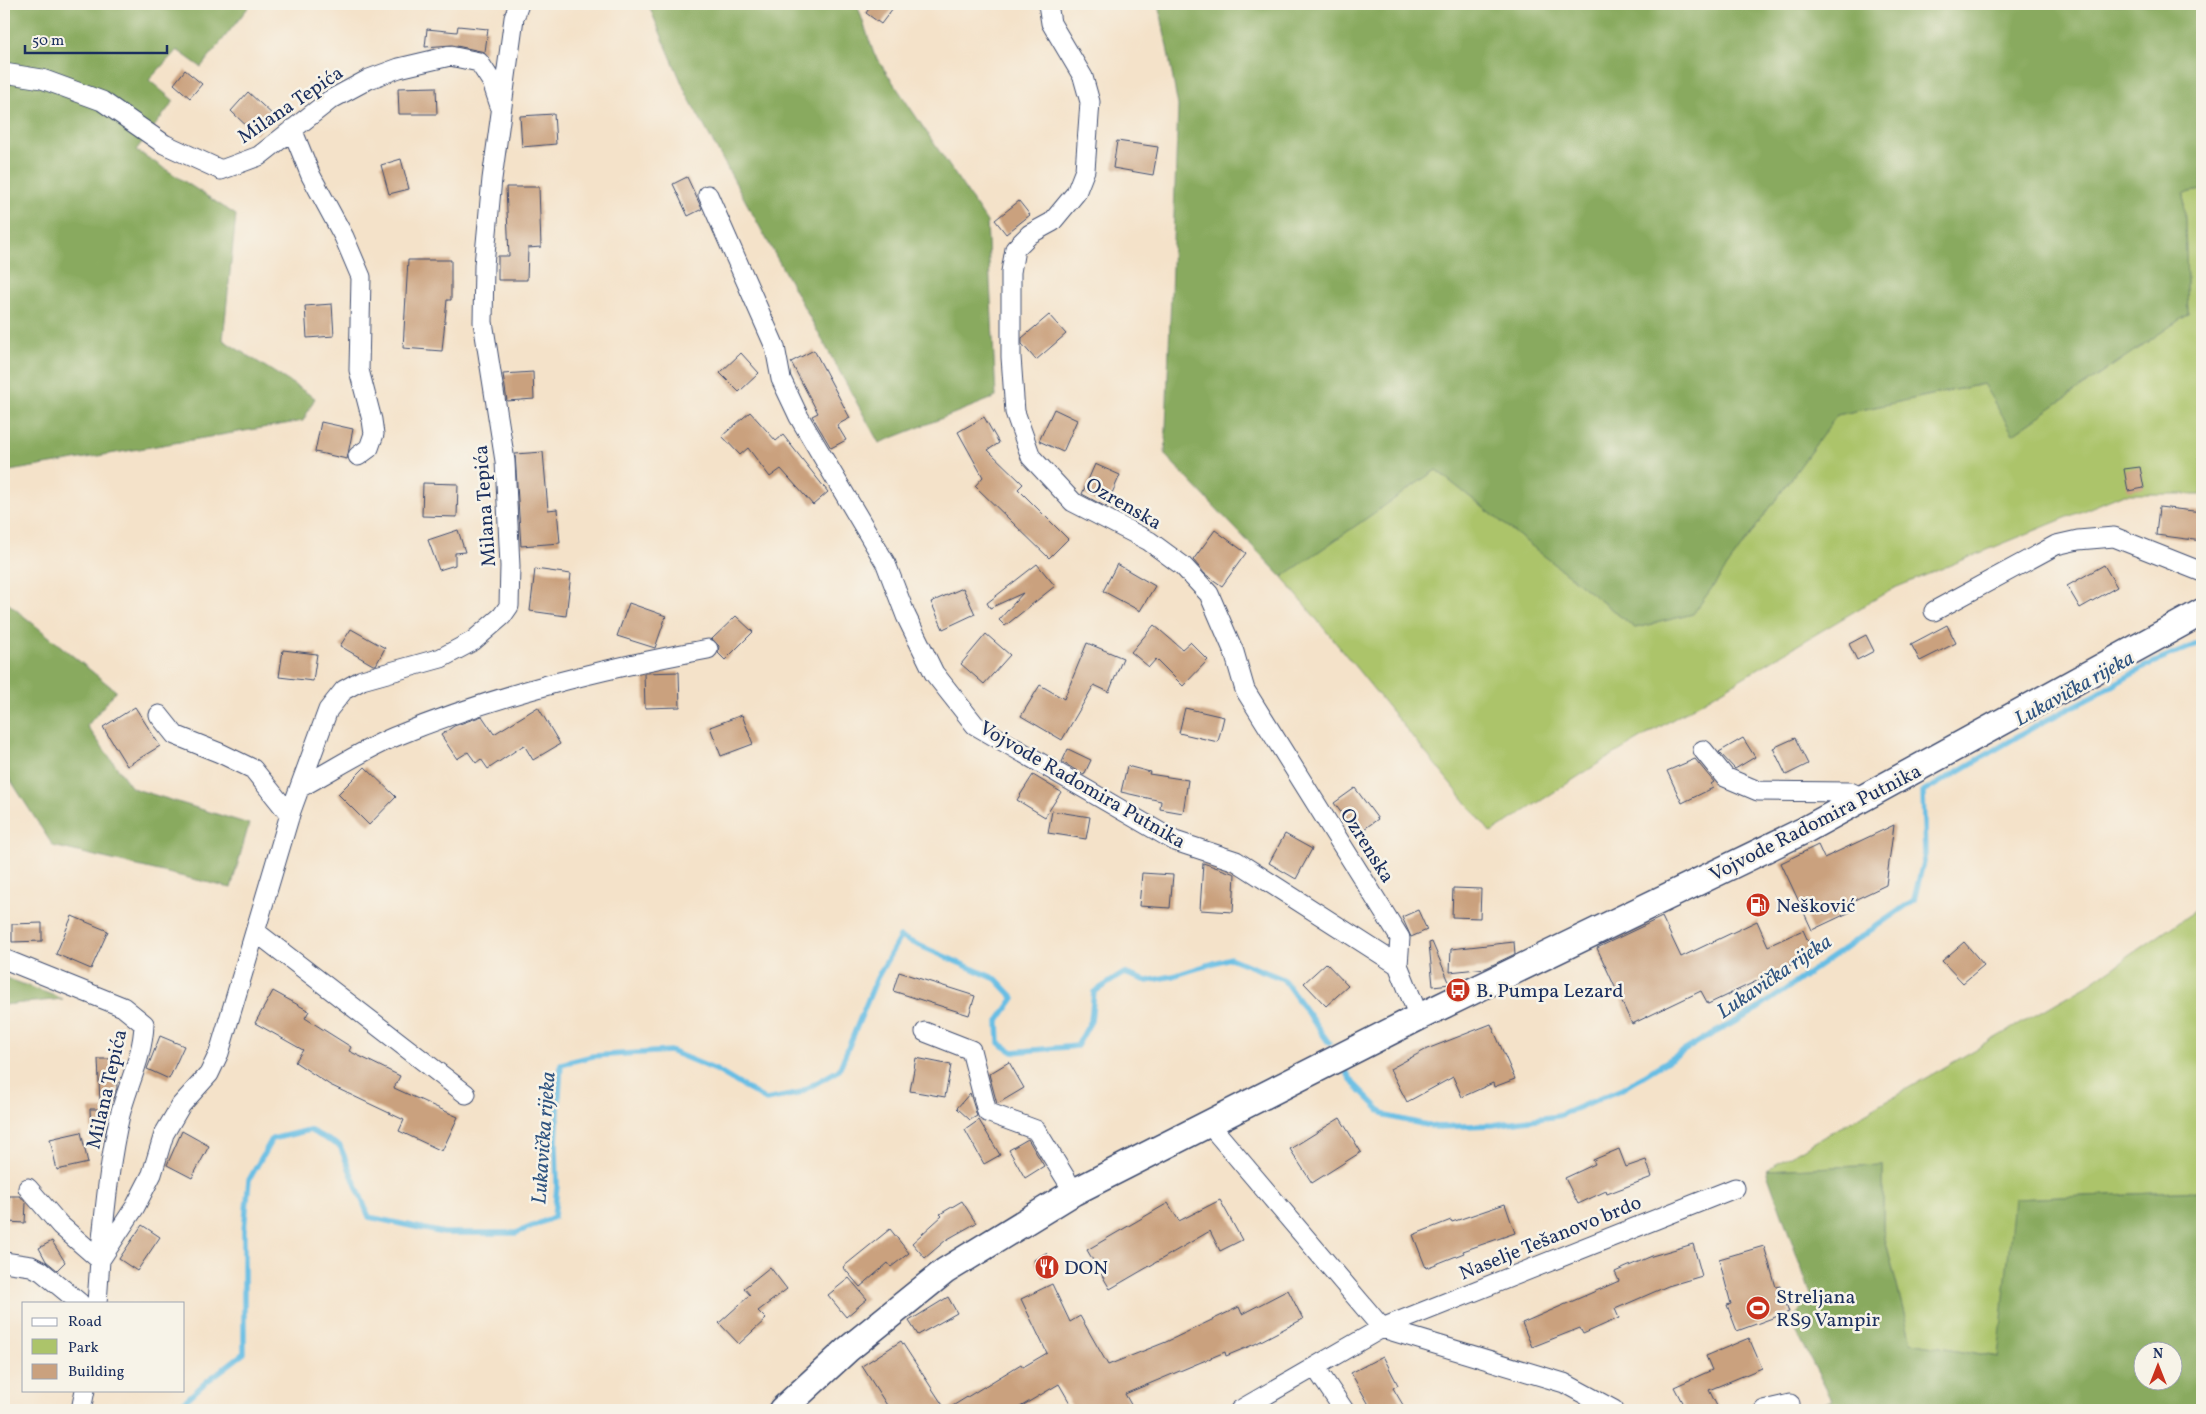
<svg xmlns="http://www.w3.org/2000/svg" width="2206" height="1414" font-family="Vollkorn,serif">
<rect width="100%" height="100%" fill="#f7f3e8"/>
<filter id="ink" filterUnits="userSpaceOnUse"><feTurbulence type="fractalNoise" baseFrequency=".02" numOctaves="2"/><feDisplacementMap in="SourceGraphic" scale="10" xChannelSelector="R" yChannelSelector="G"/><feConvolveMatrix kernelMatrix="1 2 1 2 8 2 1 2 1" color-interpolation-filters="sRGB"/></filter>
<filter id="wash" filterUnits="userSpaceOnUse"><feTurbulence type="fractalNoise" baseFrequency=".0096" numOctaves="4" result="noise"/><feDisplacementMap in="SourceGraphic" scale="20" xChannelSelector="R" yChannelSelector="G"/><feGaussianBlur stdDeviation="1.12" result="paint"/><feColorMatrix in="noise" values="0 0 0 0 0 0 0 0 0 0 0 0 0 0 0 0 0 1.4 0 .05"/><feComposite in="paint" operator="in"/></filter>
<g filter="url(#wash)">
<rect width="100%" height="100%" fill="#f4e2c9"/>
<path fill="#acc46a" stroke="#647a64" d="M2202,190V494H2124L1892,589L1596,765L1491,833L1282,577L1436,470L1635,628L1693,614L1837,415L1984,384L2013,434L2188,314L2184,193Z
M2202,906V1191L2015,1199L1999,1357L1911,1342L1883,1230V1165L1766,1170L2089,984Z"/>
<path fill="#89aa5e" stroke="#526c5e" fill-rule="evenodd" d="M4,4H251L201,67L177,50L149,80L174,101L136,150L236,215L223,340L315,398L303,421L4,472Z
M648,4H857L874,54L987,222L996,397L879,443L687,95Z
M1159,4H2202V190L2184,193L2188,314L2013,434L1983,384L1837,415L1693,614L1635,628L1436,470L1282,577L1165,455L1178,106Z
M4,600L116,691L87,726L132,788L249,824L231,888L53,846L6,773L4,774Z
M4,977L63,999L4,1005Z
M1883,1165V1230L1911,1342L1998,1357L2014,1199L2202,1191V1410H1806L1832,1400L1791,1322L1811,1295L1766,1170ZM2144,1352H2174V1382H2144Z"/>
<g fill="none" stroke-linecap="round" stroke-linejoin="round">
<path stroke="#67bee4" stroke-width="5.5" d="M1345,1070L1354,1084L1386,1116L1436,1127L1493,1125L1558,1116L1622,1089L1703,1039L1753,1012L1914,900L1925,854L1923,792L2041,723L2094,696L2146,666L2202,642
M175,1410L206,1382L244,1353V1230L249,1180L272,1139L309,1130L340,1146L369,1217L444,1233H516L554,1217L557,1186L556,1143L561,1064L593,1056L670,1051L716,1070L766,1100L797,1094L839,1070L877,978L900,937L996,979L1014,998L998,1021L999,1043L1013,1052L1077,1046L1091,1021L1094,992L1124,973L1147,981L1173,976L1230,958L1283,979L1329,1043"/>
</g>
<g id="blocks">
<path fill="#caa17e" d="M872,4H896L881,24L866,13Z
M458,26L488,29L485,52L452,45L425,47L427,29L457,32Z
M185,70L202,84L190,98L174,84Z
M436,87L437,114H399L398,88Z
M248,92L274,116L256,135L231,111Z
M554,114L556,144L522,147L520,116Z
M1117,141L1158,147L1153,175L1113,168Z
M401,159L409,189L389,194L381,165Z
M687,177L702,209L688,216L673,184Z
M506,187H539L541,247L528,248L527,280H498V256H509Z
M1019,201L1030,215L1006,234L995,220Z
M408,260H451V300H447L442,351L403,348Z
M332,304L334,336L307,338L305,306Z
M1049,315L1066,334L1036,360L1022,344V338Z
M814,350L850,418L837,425L846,440L831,448L812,416L818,413L791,362Z
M741,353L759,373L739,392L720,373Z
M533,372L534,399L507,401L503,374Z
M1054,409L1077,420L1063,452L1039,441Z
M750,412L776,441L783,435L828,492L813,505L781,469L770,477L748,448L740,455L722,436Z
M984,417L999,443L988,450L1023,484L1018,489L1068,539L1049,558L975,486L983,477L958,432Z
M321,422L353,429L347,459L315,452Z
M543,452L548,510L557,509L560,543L521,546L515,454Z
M1095,464L1120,475L1106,507L1082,494Z
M2140,467L2144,488L2128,491L2124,469Z
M423,483L458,484L457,517L422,516Z
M2159,507L2202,512V541L2156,535Z
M458,530L465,552L455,553V565L439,570L428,540Z
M1215,530L1246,553L1222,586L1205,574L1193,560Z
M1037,564L1055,586L1005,626L999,620L1023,593L990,608L987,603Z
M1117,564L1155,586L1140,611L1103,591Z
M2104,565L2117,587L2080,608L2067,586Z
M535,569L571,574L566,616L530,611Z
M963,588L975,614L943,629L931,602Z
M629,603L666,616L655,648L617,636Z
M736,616L753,632L725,660L718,653L719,646L712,639Z
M1154,625L1182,649L1190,642L1208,660L1183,686L1156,659L1149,667L1131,652Z
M1947,625L1956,643L1920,661L1911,644Z
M351,629L385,648L376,665H373L340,646Z
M986,634L1010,655L984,684L961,664Z
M1866,635L1874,651L1857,660L1849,644Z
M1087,643L1123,658L1109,692L1094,685L1062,740L1021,716L1040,685L1064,699Z
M283,650L317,654L313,681L279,677Z
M679,672L680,707L645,708L644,673Z
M135,707L160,746L127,766L103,727Z
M538,707L560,744L533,760L524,745L488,769L481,759L476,763L468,752L457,759L441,735L454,726L482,716L494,734Z
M1185,708L1224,717L1218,742L1179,733Z
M742,715L753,744L721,756L710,727Z
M1743,738L1755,757L1735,769L1719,752Z
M1795,738L1808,764L1786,775L1773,748Z
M1068,749L1091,760L1084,775L1062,762Z
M1695,759L1714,782L1711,784L1713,788L1682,803L1667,771Z
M1127,766L1150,772L1149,774L1188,780L1183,813L1160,809L1161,801L1121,792Z
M365,767L396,797L369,825L338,794Z
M1033,775L1061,792L1045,817L1017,800Z
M1355,788L1378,819L1357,834L1334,803Z
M1052,811L1090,817L1086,839L1048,833Z
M1894,825L1886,885L1846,904L1850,912L1812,930L1781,863L1818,845L1824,858Z
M1285,834L1312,849L1296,879L1269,863Z
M1203,863L1235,874L1233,912L1200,910Z
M1142,873L1173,875L1170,908L1139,906Z
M1453,888L1481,889L1480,918L1452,917Z
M1418,910L1427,930L1411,937L1402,917Z
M72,916L108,931L91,969L56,954Z
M1662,917L1681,957L1757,921L1768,946L1803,930L1814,954L1708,1004L1701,991L1632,1024L1597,948Z
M42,923V941L12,942V924Z
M1432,942L1450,984L1433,986L1429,943Z
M1514,942L1515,954L1486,968L1450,972L1451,949Z
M1964,942L1984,965L1963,983L1942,961Z
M1326,963L1348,986L1326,1006L1304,983Z
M899,972L975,996L969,1015L893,991Z
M273,991L309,1011L305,1018L351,1047L349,1051L400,1076L394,1088L458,1117L442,1151L399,1131L404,1120L330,1085L295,1062L303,1050L255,1023Z
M1491,1024L1515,1079L1494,1087L1493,1083L1462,1097L1453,1077L1407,1102L1390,1069L1427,1049Z
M160,1036L184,1046L169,1079L147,1069Z
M916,1058L951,1065L945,1097L910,1091Z
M98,1059H115L117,1088L112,1101L100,1102Z
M1009,1062L1024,1088L997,1104L989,1074Z
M970,1093L977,1116L970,1120L957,1108Z
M90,1109H108L105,1133H91Z
M1340,1118L1361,1152L1312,1183L1290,1149Z
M979,1120L1000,1155L984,1164L965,1130Z
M182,1131L209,1146L192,1178L167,1165Z
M81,1132L88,1163L57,1170L50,1139Z
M1028,1139L1044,1166L1025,1178L1009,1150Z
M1619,1149L1626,1167L1646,1160L1652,1177L1607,1194L1606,1191L1578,1204L1565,1178L1595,1164L1593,1160Z
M9,1196H20L26,1203L25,1223L8,1222Z
M1220,1200L1242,1240L1220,1251L1210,1231L1110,1289L1087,1250L1168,1203L1179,1221Z
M962,1201L976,1223L946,1240L925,1258L912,1243L942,1216L940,1214Z
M1505,1204L1515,1233L1463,1251L1464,1253L1426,1268L1413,1235L1451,1220L1452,1222Z
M142,1225L160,1237L137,1271L119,1259Z
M890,1229L909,1253L891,1267L888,1263L860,1287L843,1267Z
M52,1241L65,1262L57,1270L46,1261L39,1248Z
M1693,1244L1702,1276L1668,1286L1615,1309L1619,1318L1583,1334L1580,1328L1532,1347L1522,1323L1619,1281L1615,1272L1652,1256Z
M1764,1246L1776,1287L1780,1286L1789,1312L1737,1331L1727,1305L1731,1304L1719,1259Z
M1046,1253L1057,1270L1044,1278L1034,1260Z
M770,1267L787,1289L758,1311L766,1319L739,1344L719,1323L750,1295L744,1288Z
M849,1278L867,1299L846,1317L828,1295Z
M1052,1284L1070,1322L1080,1316L1108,1365L1166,1342L1239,1307L1242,1314L1288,1290L1303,1319L1255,1344L1226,1356L1225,1352L1125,1394L1134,1410H1074L1059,1384L1015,1410H890L862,1366L901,1341L946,1410L1021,1364L1023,1367L1047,1353L1021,1299Z
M948,1297L957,1313L918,1335L909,1321Z
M1749,1338L1762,1368L1709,1390L1717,1406L1707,1410H1686L1674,1387L1712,1370L1706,1356Z
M1383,1356L1398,1385L1393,1388L1406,1410H1372L1351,1373Z"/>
</g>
</g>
<g filter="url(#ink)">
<use href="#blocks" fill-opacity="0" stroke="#3c4a6e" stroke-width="1"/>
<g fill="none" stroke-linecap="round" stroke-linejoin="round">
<defs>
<path id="street" d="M1048,4L1051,23L1083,77L1090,102L1085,170L1076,193L1052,222L1030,234L1015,249L1011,272V357L1015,412L1031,457L1073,502L1149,541L1183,566L1209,594L1234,652L1245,690L1400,938L1398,965
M4,73L42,79L102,101L164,144L221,170L259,156L330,100L369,79L399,68L450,56L479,62L492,82L500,106
M292,129L311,176L344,237L361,277L359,370L372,420L374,434L369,448L358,456
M708,195L775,347L781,379L799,417L886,564L906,616L934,673L975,725L1175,841L1236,861L1398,965L1419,1017
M1934,611L2056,545L2078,540L2114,537L2202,572
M159,715L175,735L220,753L253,769L290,815
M1703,750L1725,777L1758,791L1850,792L1863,798
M301,787C331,771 363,750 394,737C495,695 601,669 708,649
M256,932L466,1094
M4,959L123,1007L144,1024C143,1056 128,1084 120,1115C109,1162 105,1211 100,1259
M925,1032L971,1050L987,1112L1036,1130L1074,1192
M1210,1125L1382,1328L1735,1188
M28,1188L60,1225L100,1260
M4,1262L31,1266L41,1271L80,1303
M97,1303L100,1260L135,1207L152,1174L164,1134L181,1105L209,1074L219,1053L291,811L328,710L344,690L362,680L441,658L473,641L502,616L509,606L510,566L505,461L483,322L484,265L492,179L514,18L519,4
M1315,1367L1344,1410
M81,1410L85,1390
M1240,1410L1382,1328L1564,1383L1614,1410
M1764,1410L1790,1404"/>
<path id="secondary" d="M782,1410L847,1350L945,1271L1074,1192L1419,1017L1805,830L2202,612"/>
</defs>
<use href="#street" stroke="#3c4a6e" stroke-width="21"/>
<use href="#secondary" stroke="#3c4a6e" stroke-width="29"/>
<use href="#street" stroke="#fff" stroke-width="19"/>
<use href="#secondary" stroke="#fff" stroke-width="26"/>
</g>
</g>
<defs>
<symbol id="fuel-disc" viewBox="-11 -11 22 22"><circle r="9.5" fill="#c8321e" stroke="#f7f3e8"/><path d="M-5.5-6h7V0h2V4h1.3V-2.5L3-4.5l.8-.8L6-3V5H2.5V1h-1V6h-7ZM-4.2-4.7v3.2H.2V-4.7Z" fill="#fff"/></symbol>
<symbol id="bus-disc" viewBox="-11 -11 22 22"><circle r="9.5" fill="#c8321e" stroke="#f7f3e8"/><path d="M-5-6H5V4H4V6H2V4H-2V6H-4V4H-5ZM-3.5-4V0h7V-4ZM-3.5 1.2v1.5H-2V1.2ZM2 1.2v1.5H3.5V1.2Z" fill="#fff"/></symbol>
<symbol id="restaurant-disc" viewBox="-11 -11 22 22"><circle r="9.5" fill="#c8321e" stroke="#f7f3e8"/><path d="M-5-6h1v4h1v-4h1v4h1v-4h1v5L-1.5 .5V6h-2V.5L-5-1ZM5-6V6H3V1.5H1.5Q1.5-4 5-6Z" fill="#fff"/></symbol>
<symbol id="stadium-disc" viewBox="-11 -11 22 22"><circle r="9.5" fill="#c8321e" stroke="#f7f3e8"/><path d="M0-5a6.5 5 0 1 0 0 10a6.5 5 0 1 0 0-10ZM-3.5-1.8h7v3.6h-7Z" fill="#fff"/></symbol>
</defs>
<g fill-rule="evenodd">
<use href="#fuel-disc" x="1744" y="891" width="28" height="28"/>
<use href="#bus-disc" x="1444" y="976" width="28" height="28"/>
<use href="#restaurant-disc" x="1033" y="1253" width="28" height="28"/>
<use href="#stadium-disc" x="1744" y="1294" width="28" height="28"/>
</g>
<g text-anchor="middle" stroke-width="5" stroke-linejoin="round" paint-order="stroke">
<g font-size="20" fill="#1b2f5e" stroke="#f7f3e8">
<text transform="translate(290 104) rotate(-34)" y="7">Milana Tepića</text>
<text transform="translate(1124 503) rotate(30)" y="7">Ozrenska</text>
<text transform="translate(484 506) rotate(-94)" y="7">Milana Tepića</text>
<text transform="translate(1083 784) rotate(30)" y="7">Vojvode Radomira Putnika</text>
<text transform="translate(1815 822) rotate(-27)" y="7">Vojvode Radomira Putnika</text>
<text transform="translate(1368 845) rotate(58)" y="7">Ozrenska</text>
<text transform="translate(106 1089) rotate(-77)" y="7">Milana Tepića</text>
<text transform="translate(1550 1237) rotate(-22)" y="7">Naselje Tešanovo brdo</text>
</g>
<g font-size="20" fill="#1b2f5e" stroke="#f7f3e8" text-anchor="start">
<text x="1776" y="912">Nešković</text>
<text x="1476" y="997">B. Pumpa Lezard</text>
<text x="1064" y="1274">DON</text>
<text x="1776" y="1303">Streljana<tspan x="1776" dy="23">RS9 Vampir</tspan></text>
</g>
<g font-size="21" font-style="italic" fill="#2e5380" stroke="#f7f3e8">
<text transform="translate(2074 688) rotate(-29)" y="7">Lukavička rijeka</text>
<text transform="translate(1774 976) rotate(-34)" y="7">Lukavička rijeka</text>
<text transform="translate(543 1138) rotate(-86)" y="7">Lukavička rijeka</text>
</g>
</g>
<rect width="2206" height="1414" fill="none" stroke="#f7f3e8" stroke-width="20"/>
<rect x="22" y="1302" width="162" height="90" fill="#f7f3e8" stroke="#9fa5b1"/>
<rect x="32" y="1318" width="25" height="8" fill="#ffffff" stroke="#9fa5b1"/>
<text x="68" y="1326" font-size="15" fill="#1b2f5e">Road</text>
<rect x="32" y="1339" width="25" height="15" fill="#acc46a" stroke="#9fa5b1"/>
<text x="68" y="1352" font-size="15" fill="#1b2f5e">Park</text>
<rect x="32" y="1364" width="25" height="15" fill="#caa17e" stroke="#9fa5b1"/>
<text x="68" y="1376" font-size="15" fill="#1b2f5e">Building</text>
<g transform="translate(2158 1366)"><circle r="24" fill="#f7f3e8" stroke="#9fa5b1"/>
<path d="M0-4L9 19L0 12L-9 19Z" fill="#c8321e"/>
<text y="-8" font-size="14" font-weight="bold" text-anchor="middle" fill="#1b2f5e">N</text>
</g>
<path d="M25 45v8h142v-8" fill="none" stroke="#1b2f5e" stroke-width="2.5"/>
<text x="32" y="45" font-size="15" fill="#1b2f5e" stroke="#f7f3e8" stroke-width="4" paint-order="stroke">50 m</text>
</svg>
